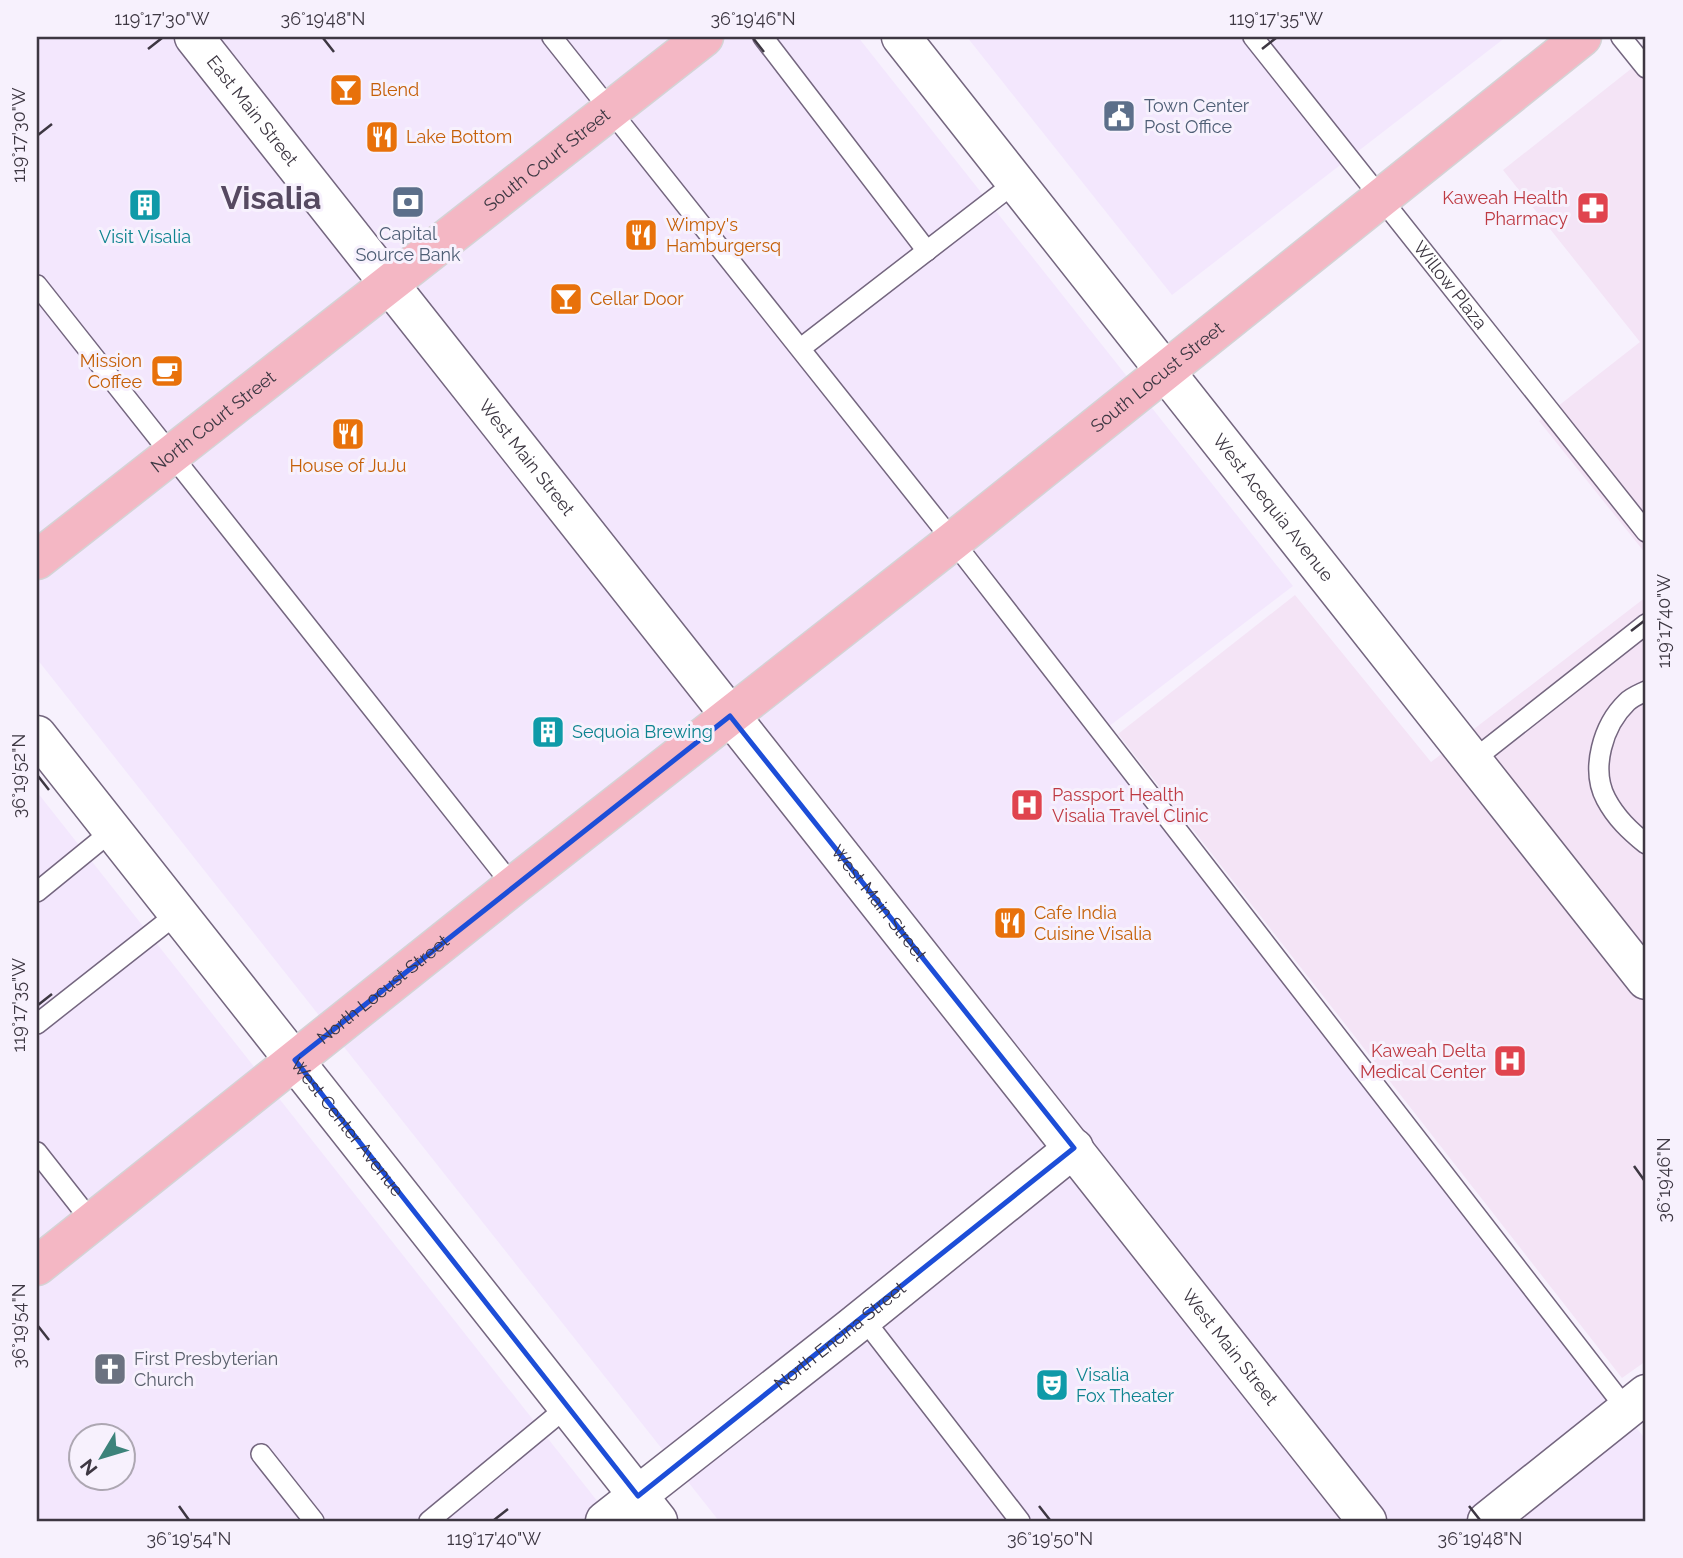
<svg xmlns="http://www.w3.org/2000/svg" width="1683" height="1558" font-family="Raleway,sans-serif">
<rect width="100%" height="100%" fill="#f7f1fd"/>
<path fill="#f3e7fd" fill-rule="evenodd" d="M37,37H858L1293,586L1095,737L1646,1440V1521H719L37,659Z
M967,37H1506L1172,295Z
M37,792L613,1521H37ZM80,1436H122V1478H80Z"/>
<path fill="#f4e4f6" d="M1646,57V554L1539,421L1640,342L1503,170Z
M1295,595L1431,762L1646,597V1361L1622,1378L1118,734Z"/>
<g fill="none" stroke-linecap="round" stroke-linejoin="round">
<defs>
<g id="service">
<path d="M552,37L953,541L1627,1410"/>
<path d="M763,37L927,251"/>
<path id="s1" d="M1253,37L1646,532"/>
<path d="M1621,37L1646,68"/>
<path d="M37,285L513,886"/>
<path d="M801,348L1016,182"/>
<path d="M1646,691C1640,694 1632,697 1627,702C1603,725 1590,769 1606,799C1616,818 1630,831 1646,844"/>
<path d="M1472,761L1646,624"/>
<path d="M37,892L113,830"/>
<path d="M37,1024L178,913"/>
<path d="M37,1152L92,1222"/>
<path d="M863,1318L1020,1521"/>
<path d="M261,1454L314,1521"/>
<path d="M429,1521L567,1407"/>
</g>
<g id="minor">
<path id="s2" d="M194,37L390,285"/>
<path id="s3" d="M901,37L1646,980"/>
<path id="s4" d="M605,1521L851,1328L1074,1148"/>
<path d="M1487,1521L1646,1394"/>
</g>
<g id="tertiary">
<path id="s5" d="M390,285L1367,1521"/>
<path id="s6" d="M37,735L658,1521"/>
</g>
<g id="primary">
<path id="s7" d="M37,560L704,37"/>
<path id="s8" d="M37,1266L513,886L953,541L1582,37"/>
</g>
</defs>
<use href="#service" stroke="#74667f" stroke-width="22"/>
<use href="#minor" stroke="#74667f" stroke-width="41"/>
<use href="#tertiary" stroke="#74667f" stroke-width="41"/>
<use href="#primary" stroke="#d4d3d5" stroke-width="41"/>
<use href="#service" stroke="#fff" stroke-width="19"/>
<use href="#minor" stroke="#fff" stroke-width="38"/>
<use href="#tertiary" stroke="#fff" stroke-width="38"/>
<use href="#primary" stroke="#f4b7c4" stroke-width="38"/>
</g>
<path fill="none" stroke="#1d4ed8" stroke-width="5" stroke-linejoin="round" d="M730,716L1074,1148L638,1496L295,1060Z"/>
<path fill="none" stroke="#3d3742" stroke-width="2.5" d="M323,38L334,52M753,38L764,52M148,49L162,38M1262,49L1276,38M38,135L52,124M1631,631L1644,621M38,776L49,790M38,1005L52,994M1634,1166L1644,1180M38,1326L49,1340M179,1506L189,1520M1039,1506L1050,1520M1469,1506L1480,1520M494,1520L508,1509"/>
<defs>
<symbol id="bar-square" viewBox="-11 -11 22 22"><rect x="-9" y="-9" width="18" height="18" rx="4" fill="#e8710a" stroke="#f7f1fd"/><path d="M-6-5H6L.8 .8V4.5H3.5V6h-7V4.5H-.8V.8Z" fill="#fff"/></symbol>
<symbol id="civic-square" viewBox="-11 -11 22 22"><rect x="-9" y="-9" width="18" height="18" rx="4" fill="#5c6f8a" stroke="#f7f1fd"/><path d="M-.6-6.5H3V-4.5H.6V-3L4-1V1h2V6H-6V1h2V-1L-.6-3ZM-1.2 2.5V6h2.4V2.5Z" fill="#fff"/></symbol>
<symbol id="restaurant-square" viewBox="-11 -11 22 22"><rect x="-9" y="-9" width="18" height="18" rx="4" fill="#e8710a" stroke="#f7f1fd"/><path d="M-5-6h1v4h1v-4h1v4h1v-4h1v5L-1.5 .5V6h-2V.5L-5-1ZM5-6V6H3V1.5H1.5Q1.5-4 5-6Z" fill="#fff"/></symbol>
<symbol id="bank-square" viewBox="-11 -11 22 22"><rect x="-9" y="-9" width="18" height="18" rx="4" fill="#5c6f8a" stroke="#f7f1fd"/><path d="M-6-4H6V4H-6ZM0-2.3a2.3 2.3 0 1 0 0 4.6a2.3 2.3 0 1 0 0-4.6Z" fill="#fff"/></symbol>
<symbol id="building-square" viewBox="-11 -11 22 22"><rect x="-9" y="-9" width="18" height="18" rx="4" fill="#0f9aa8" stroke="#f7f1fd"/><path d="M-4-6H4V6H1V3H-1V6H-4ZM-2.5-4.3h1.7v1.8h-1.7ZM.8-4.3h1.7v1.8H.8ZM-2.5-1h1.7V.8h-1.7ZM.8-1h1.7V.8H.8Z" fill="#fff"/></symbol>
<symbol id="pharmacy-square" viewBox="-11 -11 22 22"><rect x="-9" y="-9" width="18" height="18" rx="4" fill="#e0444e" stroke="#f7f1fd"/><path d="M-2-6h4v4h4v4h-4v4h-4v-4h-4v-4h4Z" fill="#fff"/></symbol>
<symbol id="cafe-square" viewBox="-11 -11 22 22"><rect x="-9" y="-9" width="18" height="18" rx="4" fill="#e8710a" stroke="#f7f1fd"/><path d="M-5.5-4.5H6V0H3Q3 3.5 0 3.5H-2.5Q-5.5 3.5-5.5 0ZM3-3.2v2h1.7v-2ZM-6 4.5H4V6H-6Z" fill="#fff"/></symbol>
<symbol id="hospital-square" viewBox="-11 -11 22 22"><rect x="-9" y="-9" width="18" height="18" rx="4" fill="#e0444e" stroke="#f7f1fd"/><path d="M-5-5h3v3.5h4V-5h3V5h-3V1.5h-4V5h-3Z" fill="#fff"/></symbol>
<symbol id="church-square" viewBox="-11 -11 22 22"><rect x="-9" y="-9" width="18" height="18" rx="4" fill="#6b7280" stroke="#f7f1fd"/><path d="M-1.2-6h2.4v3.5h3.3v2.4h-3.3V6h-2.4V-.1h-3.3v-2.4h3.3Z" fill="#fff"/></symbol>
<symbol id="theatre-square" viewBox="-11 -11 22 22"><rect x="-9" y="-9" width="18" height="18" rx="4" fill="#0f9aa8" stroke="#f7f1fd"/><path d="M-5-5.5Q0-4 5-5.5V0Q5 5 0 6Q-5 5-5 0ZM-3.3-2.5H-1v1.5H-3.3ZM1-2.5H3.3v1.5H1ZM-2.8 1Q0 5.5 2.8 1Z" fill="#fff"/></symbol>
</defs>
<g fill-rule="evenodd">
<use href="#bar-square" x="327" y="71" width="38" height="38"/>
<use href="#civic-square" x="1100" y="97" width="38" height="38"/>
<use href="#restaurant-square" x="363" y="118" width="38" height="38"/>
<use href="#bank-square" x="389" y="183" width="38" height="38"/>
<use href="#building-square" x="126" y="186" width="38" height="38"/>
<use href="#pharmacy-square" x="1574" y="189" width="38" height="38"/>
<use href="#restaurant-square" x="622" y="216" width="38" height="38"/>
<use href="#bar-square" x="547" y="280" width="38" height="38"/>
<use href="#cafe-square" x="148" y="352" width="38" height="38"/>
<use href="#restaurant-square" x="329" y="415" width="38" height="38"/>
<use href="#building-square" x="529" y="713" width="38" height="38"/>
<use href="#hospital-square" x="1008" y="786" width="38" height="38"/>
<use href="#restaurant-square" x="991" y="904" width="38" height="38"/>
<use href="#hospital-square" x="1491" y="1042" width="38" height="38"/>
<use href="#church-square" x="91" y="1350" width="38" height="38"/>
<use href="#theatre-square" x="1033" y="1366" width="38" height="38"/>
</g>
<g text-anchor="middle" stroke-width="6" stroke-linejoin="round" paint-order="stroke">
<g font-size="18" fill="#c56008" stroke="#f7f1fd" text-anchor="start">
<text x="370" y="96">Blend</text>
<text x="406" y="143">Lake Bottom</text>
<text x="666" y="231">Wimpy's<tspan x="666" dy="21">Hamburgersq</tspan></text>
<text x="590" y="305">Cellar Door</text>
<text x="142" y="367" text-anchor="end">Mission<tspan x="142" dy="21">Coffee</tspan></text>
<text x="348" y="472" text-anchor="middle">House of JuJu</text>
<text x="1034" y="919">Cafe India<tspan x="1034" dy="21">Cuisine Visalia</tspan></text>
</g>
<g font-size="18" fill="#4e5e75" stroke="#f7f1fd" text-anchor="start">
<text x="1144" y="112">Town Center<tspan x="1144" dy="21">Post Office</tspan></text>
<text x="408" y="240" text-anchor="middle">Capital<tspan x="408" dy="21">Source Bank</tspan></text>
</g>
<g font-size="18" fill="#3d3742" stroke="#f7f1fd">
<text dy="6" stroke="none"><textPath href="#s2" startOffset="94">East Main Street</textPath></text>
<text dy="6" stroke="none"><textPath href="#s7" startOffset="648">South Court Street</textPath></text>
<text dy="6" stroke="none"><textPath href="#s1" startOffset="317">Willow Plaza</textPath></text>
<text dy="6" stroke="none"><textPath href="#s8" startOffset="1430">South Locust Street</textPath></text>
<text dy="6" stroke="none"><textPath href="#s7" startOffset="224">North Court Street</textPath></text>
<text dy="6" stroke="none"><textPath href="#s5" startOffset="220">West Main Street</textPath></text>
<text dy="6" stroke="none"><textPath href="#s3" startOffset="600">West Acequia Avenue</textPath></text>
<text dy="6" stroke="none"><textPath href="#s5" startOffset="788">West Main Street</textPath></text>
<text dy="6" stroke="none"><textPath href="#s8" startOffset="443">North Locust Street</textPath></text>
<text dy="6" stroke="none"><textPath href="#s6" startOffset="500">West Center Avenue</textPath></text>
<text dy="6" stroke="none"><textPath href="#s4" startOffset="299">North Encina Street</textPath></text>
<text dy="6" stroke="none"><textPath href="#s5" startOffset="1354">West Main Street</textPath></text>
</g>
<g font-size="18" fill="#be3a42" stroke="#f7f1fd" text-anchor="end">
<text x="1568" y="204">Kaweah Health<tspan x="1568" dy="21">Pharmacy</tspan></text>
<text x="1052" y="801" text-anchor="start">Passport Health<tspan x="1052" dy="21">Visalia Travel Clinic</tspan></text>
<text x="1486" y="1057">Kaweah Delta<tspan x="1486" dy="21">Medical Center</tspan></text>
</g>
<g font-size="18" fill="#0d838f" stroke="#f7f1fd" text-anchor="start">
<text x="145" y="243" text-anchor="middle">Visit Visalia</text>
<text x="572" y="738">Sequoia Brewing</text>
<text x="1076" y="1381">Visalia<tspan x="1076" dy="21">Fox Theater</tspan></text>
</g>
<g font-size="18" fill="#5b616d" stroke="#f7f1fd" text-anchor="start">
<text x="134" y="1365">First Presbyterian<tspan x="134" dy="21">Church</tspan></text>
</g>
<g font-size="32" font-weight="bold" fill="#564961" stroke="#f7f1fd">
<text x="271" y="209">Visalia</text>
</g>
</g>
<rect width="1683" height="1558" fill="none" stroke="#f7f1fd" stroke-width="77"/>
<g transform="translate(102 1457) rotate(232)"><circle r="33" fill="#f7f1fd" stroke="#ada7b2" stroke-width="2"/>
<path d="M0-5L12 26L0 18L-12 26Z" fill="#3d837b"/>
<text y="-10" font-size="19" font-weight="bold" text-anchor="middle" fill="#3d3742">N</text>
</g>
<rect x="38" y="38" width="1606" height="1482" fill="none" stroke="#3d3742" stroke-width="2.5"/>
<g font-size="18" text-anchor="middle" fill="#3d3742">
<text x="162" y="25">119°17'30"W</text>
<text x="323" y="25">36°19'48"N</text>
<text x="753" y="25">36°19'46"N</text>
<text x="1276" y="25">119°17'35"W</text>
<text transform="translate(19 135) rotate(-90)" y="6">119°17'30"W</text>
<text transform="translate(1664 621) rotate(-90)" y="6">119°17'40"W</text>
<text transform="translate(19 776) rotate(-90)" y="6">36°19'52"N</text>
<text transform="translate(19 1005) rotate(-90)" y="6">119°17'35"W</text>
<text transform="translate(1664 1180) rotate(-90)" y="6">36°19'46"N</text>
<text transform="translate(19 1326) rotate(-90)" y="6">36°19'54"N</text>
<text x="189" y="1545">36°19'54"N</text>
<text x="494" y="1545">119°17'40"W</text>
<text x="1050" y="1545">36°19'50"N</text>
<text x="1480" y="1545">36°19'48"N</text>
</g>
</svg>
